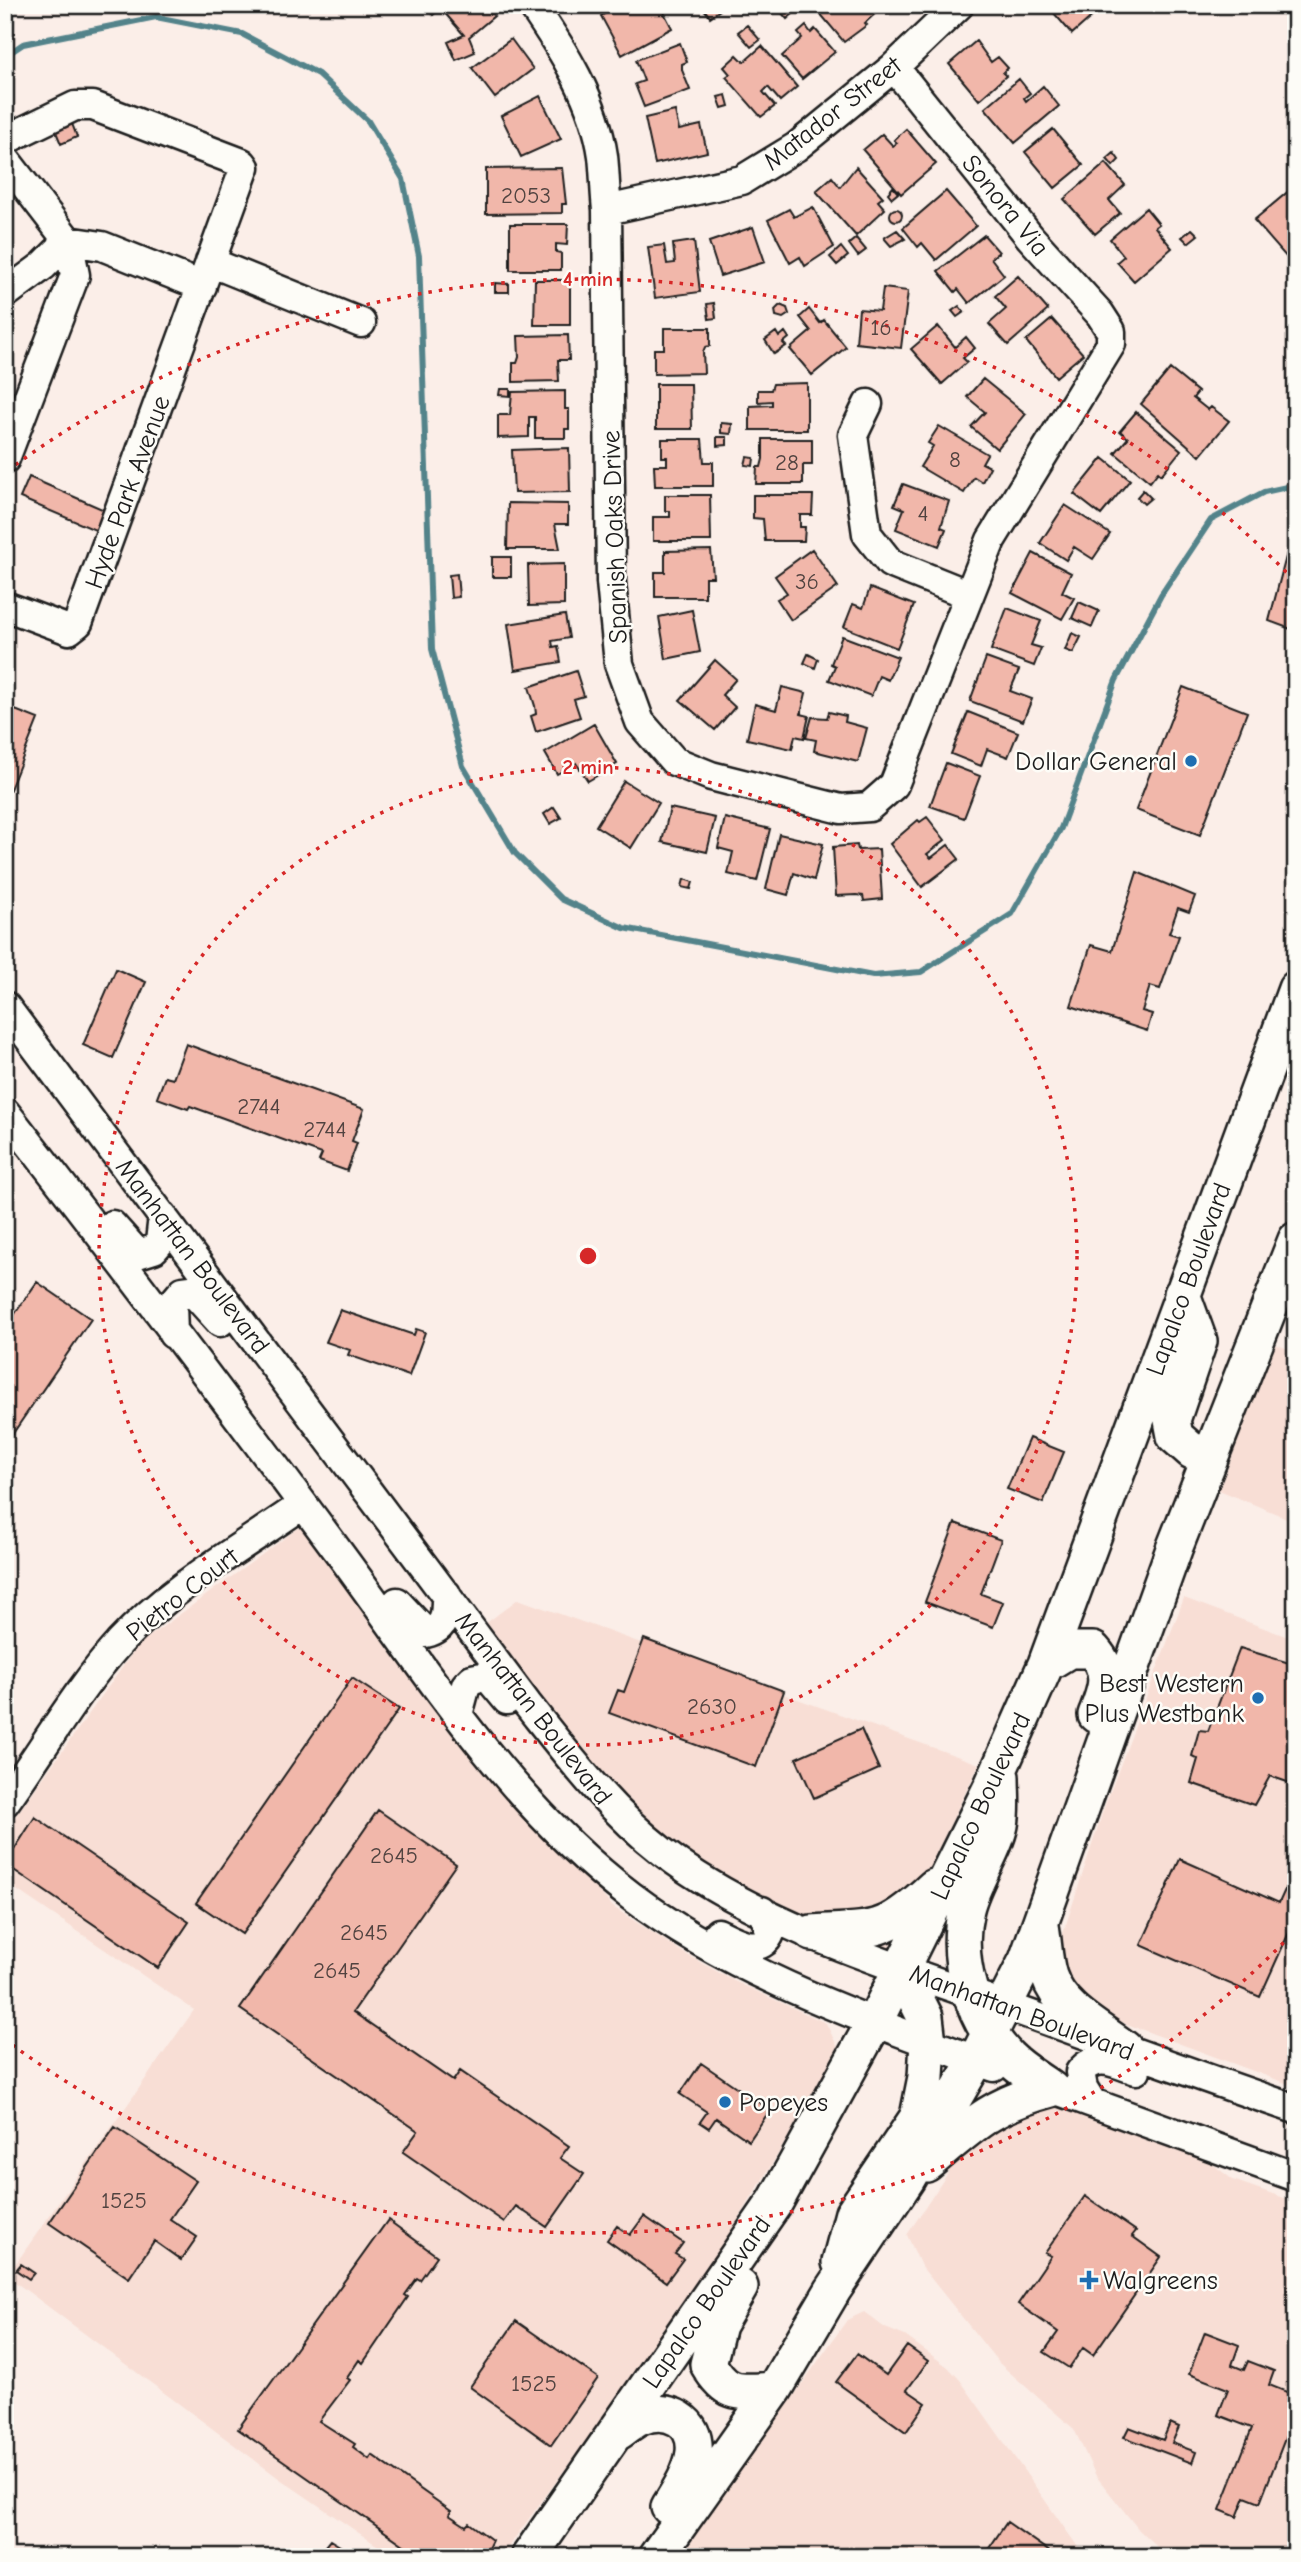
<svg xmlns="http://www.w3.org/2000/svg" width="1301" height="2562" font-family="'Comic Neue',sans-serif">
<rect width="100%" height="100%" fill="#fbeee8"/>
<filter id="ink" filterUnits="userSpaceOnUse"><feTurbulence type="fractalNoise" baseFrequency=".0143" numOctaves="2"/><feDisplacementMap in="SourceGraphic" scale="14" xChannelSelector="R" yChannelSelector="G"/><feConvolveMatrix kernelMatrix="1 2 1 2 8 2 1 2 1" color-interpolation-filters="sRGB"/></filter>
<g filter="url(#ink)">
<path fill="#f8ded5" d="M1275,1344L1296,1352V1522L1219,1490Z
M300,1527L467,1747L613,1907L684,1953L734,1981L826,2023L840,2052L693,2294L501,2557H394L280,2479L7,2276L194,2010L5,1882V1831L139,1644Z
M1184,1598L1296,1640V2087L1108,2017L1088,2006L1063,1971L1058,1949L1104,1808Z
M518,1599L979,1764L890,1951L785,1909L727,1879L678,1850L628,1806L563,1732L480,1628Z
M1059,2103L1198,2153L1233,2180L1296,2202V2544L1291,2557H1168L1139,2530L1096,2476L1074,2429L999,2363L921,2266L907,2235L963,2150L995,2122Z
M864,2312L885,2328L905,2336L948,2367L960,2380L1085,2557H680L847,2320Z"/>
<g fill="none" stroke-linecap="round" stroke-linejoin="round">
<path stroke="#53838a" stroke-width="6" d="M5,56L23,44L156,17L242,34L318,74L368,121L403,179L419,256L432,649L463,766L515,853L561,899L624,928L873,976L921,972L1012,914L1061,828L1116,680L1161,595L1211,520L1264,492L1296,485"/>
</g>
<path fill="#f1b7aa" stroke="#1c1c1c" stroke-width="2" d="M423,5H443L433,15Z
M450,5H485L494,16L469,37L475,52L456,60L448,42L464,35L443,11Z
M620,5H660L672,28L622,55L601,16Z
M701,5H727L710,17Z
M775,5H802V6L787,19Z
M813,5H873L878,11L865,23L867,25L844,42Z
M1047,5H1105L1072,34Z
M747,25L760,40L751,47L738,32Z
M806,26L811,33L815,29L835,52L802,79L782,56L802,38L798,33Z
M511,39L533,69L495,98L472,68Z
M976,41L991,62L998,57L1008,68L1003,73L1006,76L979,100L949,64Z
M680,43L687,62L682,64V70L690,90L644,107L635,84L644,81L636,60Z
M762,46L797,87L780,101L768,87L763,92L775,106L761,117L726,77L730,74L724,67L737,55L744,62Z
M1019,79L1030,93L1024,98L1026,101L1043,86L1059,106L1015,143L985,108Z
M726,95L729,106L722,108L718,97Z
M540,96L561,139L521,157L501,116Z
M675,111L679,130L701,125L707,152L655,164L645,118Z
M71,121L77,137L61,144L54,127Z
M906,129L936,164L901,194L863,150L882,134L893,146L897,143L894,140Z
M1053,129L1083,165L1055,188L1025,152Z
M1114,153L1119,160L1113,166L1107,159Z
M1106,163L1125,185L1109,200L1120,213L1095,234L1064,199Z
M856,167L883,197L878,201L885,209L856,236L816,191L832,177L840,187Z
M562,168L566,204H562V213L486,214V169Z
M1296,185V266L1295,267L1254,220Z
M893,187L898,193L892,198L888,193Z
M946,191L976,226L936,260L922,243L918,247L903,228Z
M813,207L834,247L805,266L800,257L790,263L768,220L789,209L794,217Z
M1146,208L1159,224L1155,227L1158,231L1172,248L1134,281L1117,262L1124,256L1110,239Z
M890 215a6 6 0 1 1 12 0a6 6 0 1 1-12 0Z
M510,224H568L567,245L556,244V252L561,253V270H510Z
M753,227L765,262L720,276L709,242Z
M1192,229L1198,235L1188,243L1182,237Z
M897,230L905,239L891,246L884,238Z
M984,235L999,252L991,258L1004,275L969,303L958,289L955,292L938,271Z
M856,238L866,250L858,256L849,244Z
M694,241L700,292L655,298L648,247L664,245L667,264L675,263L673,244Z
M841,247L848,256L837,265L830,257Z
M1018,276L1048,310L1008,345L989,324L1006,309L995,296Z
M535,280H570V325H534Z
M495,283L509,284V292H495Z
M883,288L908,291L901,348L856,343L859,309L880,311Z
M714,303L716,318L709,319L707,304Z
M780,305L787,308L789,314L783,318L776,316L775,310Z
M959,306L964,312L957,317L952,311Z
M809,309L820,323L824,320L846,347L812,375L790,349L811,331L800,317Z
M1052,319L1083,354L1056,377L1026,341Z
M938,326L955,347L966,337L975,348L963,358L967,362L942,384L911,349Z
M664,328H710V346L705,347L703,352L704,373L654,374V349H664Z
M776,332L779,337L785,332L789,338L783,343L786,346L774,354L765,340Z
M568,335L569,360H558L559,381L513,382V363H517L519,357L518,336Z
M1170,369L1198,392L1193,398L1208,410L1211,407L1229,421L1200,456L1141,404Z
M983,379L1026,414L997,449L971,427L985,412L967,397Z
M807,383V430H750V406L772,405V401L758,402V390H771L773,384Z
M656,384H691L692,429H656Z
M500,389H510V396L499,395Z
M565,391V409H569V429H565V438H535V417H529V437L498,438V415H510L512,392Z
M1136,412L1181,450L1161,475L1158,472L1150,482L1115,453L1128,438L1120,431Z
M721,423L732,424L731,434L721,433Z
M939,426L987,454L982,463L990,467L982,482L974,477L964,493L920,467L933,446L928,443Z
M717,437H727V445L717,446Z
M662,439H702L704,462H713V486H655L654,465H667V457H662Z
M763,439H812V465H803V484H756L757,467H761L763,459Z
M569,448L570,492L514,493L512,450Z
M747,457L754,458L753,466L745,465Z
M1103,458L1130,480L1101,515L1074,494Z
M29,477L109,512L100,532L20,498Z
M903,484L949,501L941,527L946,529L939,546L896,529L904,509L894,505Z
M1143,490L1151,498L1144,504L1137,497Z
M665,495H710L711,541H653V517H670V511H665Z
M753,495H813L812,515H800V527H805L804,541H765L763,519L753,518Z
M508,503L568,504V524H555L560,549H507Z
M1065,505L1110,534L1093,559L1074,547L1066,560L1040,543Z
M812,549L838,587L791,620L777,599L787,593L775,576Z
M1288,549L1296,550V631L1269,621Z
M711,550L713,577H705V597H655V572H665V551Z
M1033,553L1071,573L1062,592L1074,598L1062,619L1012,593Z
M492,557H511V577H492Z
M564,564V605L529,606L528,565Z
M457,574L459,597L451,598L449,575Z
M870,588L914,605L897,648L844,627L853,604L863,608Z
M1079,602L1099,611L1092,627L1072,618Z
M1007,608L1041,621L1031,645L1041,648L1034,666L991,650Z
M692,610L700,652L666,659L659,617Z
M565,615L569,638L552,641L553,647L558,646L561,662L515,670L508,624Z
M1072,633L1081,637L1073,653L1065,650Z
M842,636L898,657L888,680L879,676L871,696L829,680L835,666L831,664Z
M808,654L818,659L815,668L804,663Z
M986,658L1019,670L1010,691L1032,699L1023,721L970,701Z
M715,660L736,679L722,695L735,707L715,730L680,700Z
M576,671L584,696L574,699L580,717L536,732L531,716L536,714L535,706L529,687Z
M782,687L806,693L801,714L809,716L804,738L795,736L792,749L747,739L755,704L776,710Z
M1183,687L1247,712L1200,835L1136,810Z
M5,706L38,719L5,802Z
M829,712L846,716L845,722L867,728L858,762L814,751L816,740L806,738L812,717L827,718Z
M968,712L1018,732L1008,757L987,749L981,766L951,754Z
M594,724L617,764L588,781L576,763L557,774L545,753Z
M946,763L980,776L964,818L930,806Z
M624,781L659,803L631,848L596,826Z
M554,807L561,818L550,824L544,814Z
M670,808L715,818L707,852L662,842Z
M927,817L945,840L927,854L931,858L948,845L959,859L922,887L890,844L918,820L920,822Z
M725,818L770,829L757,881L728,874L733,852L718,848Z
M779,834L823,844L814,880L794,873L788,895L766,889Z
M857,845L858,850L879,849L882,899L864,901L863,896L856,895L836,896L833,847Z
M1137,872L1195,896L1189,912L1178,908L1169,933L1179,936L1160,989L1150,986L1142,1011L1152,1014L1147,1031L1071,1006L1091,945L1112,951Z
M684,879L693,882L691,889L682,887Z
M116,969L146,982L113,1058L83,1045Z
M186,1044L364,1109L352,1141L357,1143L347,1171L319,1161L322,1154L190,1106L188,1109L157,1098L165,1077L173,1079Z
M37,1282L91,1319L5,1445V1328Z
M340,1310L414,1335L416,1329L425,1332L409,1376L348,1355L350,1350L326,1342Z
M1029,1438L1064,1452L1043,1503L1007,1489Z
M955,1523L1001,1540L981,1594L1003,1602L993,1627L925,1602Z
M644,1639L784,1691L756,1767L609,1713L618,1690L624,1692Z
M1240,1648L1296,1665V1785L1270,1776L1254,1805L1191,1783L1198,1759L1192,1756L1199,1730L1208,1731Z
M352,1678L399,1709L242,1934L196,1903Z
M861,1729L879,1769L814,1798L796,1758Z
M378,1810L456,1864L353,2012L453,2081L460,2071L569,2146L560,2158L584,2174L547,2227L516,2206L504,2222L403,2152L418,2131L240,2009Z
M35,1817L189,1922L158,1968L5,1864Z
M1180,1859L1279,1903L1288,1883L1296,1886V1917L1260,1997L1141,1945Z
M701,2063L770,2110L749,2141L716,2118L709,2128L700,2122L707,2112L680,2094Z
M115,2127L196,2181L170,2219L197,2237L181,2260L154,2241L129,2278L49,2223Z
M1085,2196L1136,2231L1132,2236L1161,2257L1093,2355L1083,2348L1069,2368L1044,2352L1058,2332L1018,2304L1051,2256L1045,2253Z
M644,2216L683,2243L675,2254L683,2259L666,2282L607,2240L617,2226L630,2235Z
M388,2220L437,2256L420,2280L417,2278L405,2295L408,2297L363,2363L359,2360L347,2378L350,2380L319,2421L355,2444L353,2447L369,2459L372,2455L451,2511L449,2515L466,2526L469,2523L492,2540L484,2557H421L238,2429Z
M21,2264L34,2273L29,2279L16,2270Z
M516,2321L598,2378L551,2445L470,2387Z
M1205,2332L1239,2345L1232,2365L1244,2370L1248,2361L1274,2371L1269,2385L1289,2393L1290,2389L1296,2391V2410L1260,2503L1245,2497L1237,2517L1220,2510L1252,2428L1218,2415L1228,2389L1189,2374Z
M907,2346L928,2361L907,2390L926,2403L906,2432L836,2382L857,2354L886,2375Z
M1170,2423L1179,2427L1172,2443L1196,2452L1192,2463L1124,2437L1129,2427L1163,2440Z
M1007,2522L1057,2557H983Z
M330,2540L358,2557H316Z"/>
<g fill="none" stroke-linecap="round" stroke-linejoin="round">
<defs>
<path id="minor" d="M532,5C563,50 595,100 603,156C605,174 605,192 607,210L611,582L619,664L640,722L674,761L711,776L841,809L869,807L894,785L991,540L1111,344V331L1100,314L1030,237L894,67
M5,140L75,106H93L242,163L245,167L78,623L69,630L5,606
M5,159L68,241L75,275L5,459
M607,210L742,180L796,147L894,67L959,5
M210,262L361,323
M5,294L43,266L68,241L102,246L202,286
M868,404L853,435L867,534L890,563L967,594
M5,1006L527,1704C570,1758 609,1810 663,1852C754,1923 892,1966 1001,2004C1099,2039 1197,2076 1296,2109
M5,1112C120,1259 232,1408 343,1558C430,1676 512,1806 631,1896C737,1976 871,2021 994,2067
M112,1225L138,1254L154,1249L160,1242L163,1216
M173,1334L172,1304L183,1291L191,1290L220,1322
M397,1602L426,1633C447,1628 446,1613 446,1594
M458,1715L466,1685L472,1679L487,1676L507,1700
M5,1802C41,1752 79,1687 120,1642C171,1587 241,1548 302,1505
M718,1933C736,1942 762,1957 771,1931L762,1911
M1032,2081L1296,2177
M1091,2101L1083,2088L1080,2072C1096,2052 1115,2063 1136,2070"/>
<path id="major" d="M1182,1294L1199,1341L1172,1420L1175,1436L1192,1451L1211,1453
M1046,1664L1069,1650H1093C1113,1672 1106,1690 1096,1715
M1001,1777C1001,1792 1003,1810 1000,1825C995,1850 973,1880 966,1909C954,1960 972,2019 1008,2057C1021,2070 1037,2079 1051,2089
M1041,1926C1044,1942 1044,1961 1049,1976C1060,2010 1098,2028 1125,2049
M812,1933C878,1929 885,1933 934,1887
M926,2164C972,2125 991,2105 1051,2089
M840,2262L853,2213L918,2117L926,2077L928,2042L925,2017L901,1969
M740,2287L718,2325L708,2364C727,2397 740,2392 774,2390
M618,2432C625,2427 633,2420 641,2417C668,2406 697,2421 694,2452C692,2471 679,2491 669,2507
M529,2557L775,2202L875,2021L991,1788L1046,1664L1296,989
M656,2557L774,2390L833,2290L907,2179L976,2060L1027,1960L1174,1549L1296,1240"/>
</defs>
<use href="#minor" stroke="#1c1c1c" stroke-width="33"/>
<use href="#major" stroke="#1c1c1c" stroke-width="40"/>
<use href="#minor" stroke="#fdfcf7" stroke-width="28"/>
<use href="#major" stroke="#fdfcf7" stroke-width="35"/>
</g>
</g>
<g fill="none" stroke="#d62828" stroke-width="3.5" stroke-dasharray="3.5 7">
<circle cx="588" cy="1256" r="489"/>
<path d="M1291 1935A977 977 0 0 1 7 2041M7 471A977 977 0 0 1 1291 577"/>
</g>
<g fill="#1f6fb2" stroke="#fdfcf7" stroke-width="2.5">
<circle cx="1191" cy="761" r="7"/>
<circle cx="1258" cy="1698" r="7"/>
<circle cx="725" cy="2102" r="7"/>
<path d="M1085.5 2269.5h7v7h7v7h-7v7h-7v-7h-7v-7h7z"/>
</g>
<g text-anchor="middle" stroke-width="5" stroke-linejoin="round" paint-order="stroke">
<g font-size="23" fill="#514340">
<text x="526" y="203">2053</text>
<text x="881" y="335">16</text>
<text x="955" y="467">8</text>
<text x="787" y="470">28</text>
<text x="923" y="521">4</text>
<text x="807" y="589">36</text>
<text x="259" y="1114">2744</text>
<text x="325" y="1137">2744</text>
<text x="712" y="1714">2630</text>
<text x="394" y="1863">2645</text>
<text x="364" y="1940">2645</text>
<text x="337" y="1978">2645</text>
<text x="124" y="2208">1525</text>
<text x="534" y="2391">1525</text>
</g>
<g font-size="26" fill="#1c1c1c" stroke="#fdfcf7">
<text transform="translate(832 113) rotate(-38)" y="9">Matador Street</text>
<text transform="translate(1006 205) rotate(51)" y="9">Sonora Via</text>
<text transform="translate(127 492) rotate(-70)" y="9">Hyde Park Avenue</text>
<text transform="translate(614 537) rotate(-92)" y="9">Spanish Oaks Drive</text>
<text transform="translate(193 1256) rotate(53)" y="9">Manhattan Boulevard</text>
<text transform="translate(1188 1279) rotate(-70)" y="9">Lapalco Boulevard</text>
<text transform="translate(182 1594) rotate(-38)" y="9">Pietro Court</text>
<text transform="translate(534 1708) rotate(52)" y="9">Manhattan Boulevard</text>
<text transform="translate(980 1806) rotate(-65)" y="9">Lapalco Boulevard</text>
<text transform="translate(1022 2012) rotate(20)" y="9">Manhattan Boulevard</text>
<text transform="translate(706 2302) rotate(-55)" y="9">Lapalco Boulevard</text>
</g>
<g font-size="26" fill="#1c1c1c" stroke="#fdfcf7" text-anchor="end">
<text x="1177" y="770">Dollar General</text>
<text x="1244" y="1692">Best Western<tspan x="1244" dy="30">Plus Westbank</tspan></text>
<text x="739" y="2111" text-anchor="start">Popeyes</text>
<text x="1103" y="2289" text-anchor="start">Walgreens</text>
</g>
</g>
<circle cx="588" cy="1256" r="10" fill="#d62828" stroke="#fdfcf7" stroke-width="3.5"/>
<g font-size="21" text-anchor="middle" font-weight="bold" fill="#d62828" stroke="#fdfcf7" stroke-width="5" stroke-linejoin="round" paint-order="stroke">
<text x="588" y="286">4 min</text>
<text x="588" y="774">2 min</text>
</g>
<rect width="1301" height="2562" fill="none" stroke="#fdfcf7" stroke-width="28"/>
<rect x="14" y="14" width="1273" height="2534" fill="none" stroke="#1c1c1c" stroke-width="2.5" filter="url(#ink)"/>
</svg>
